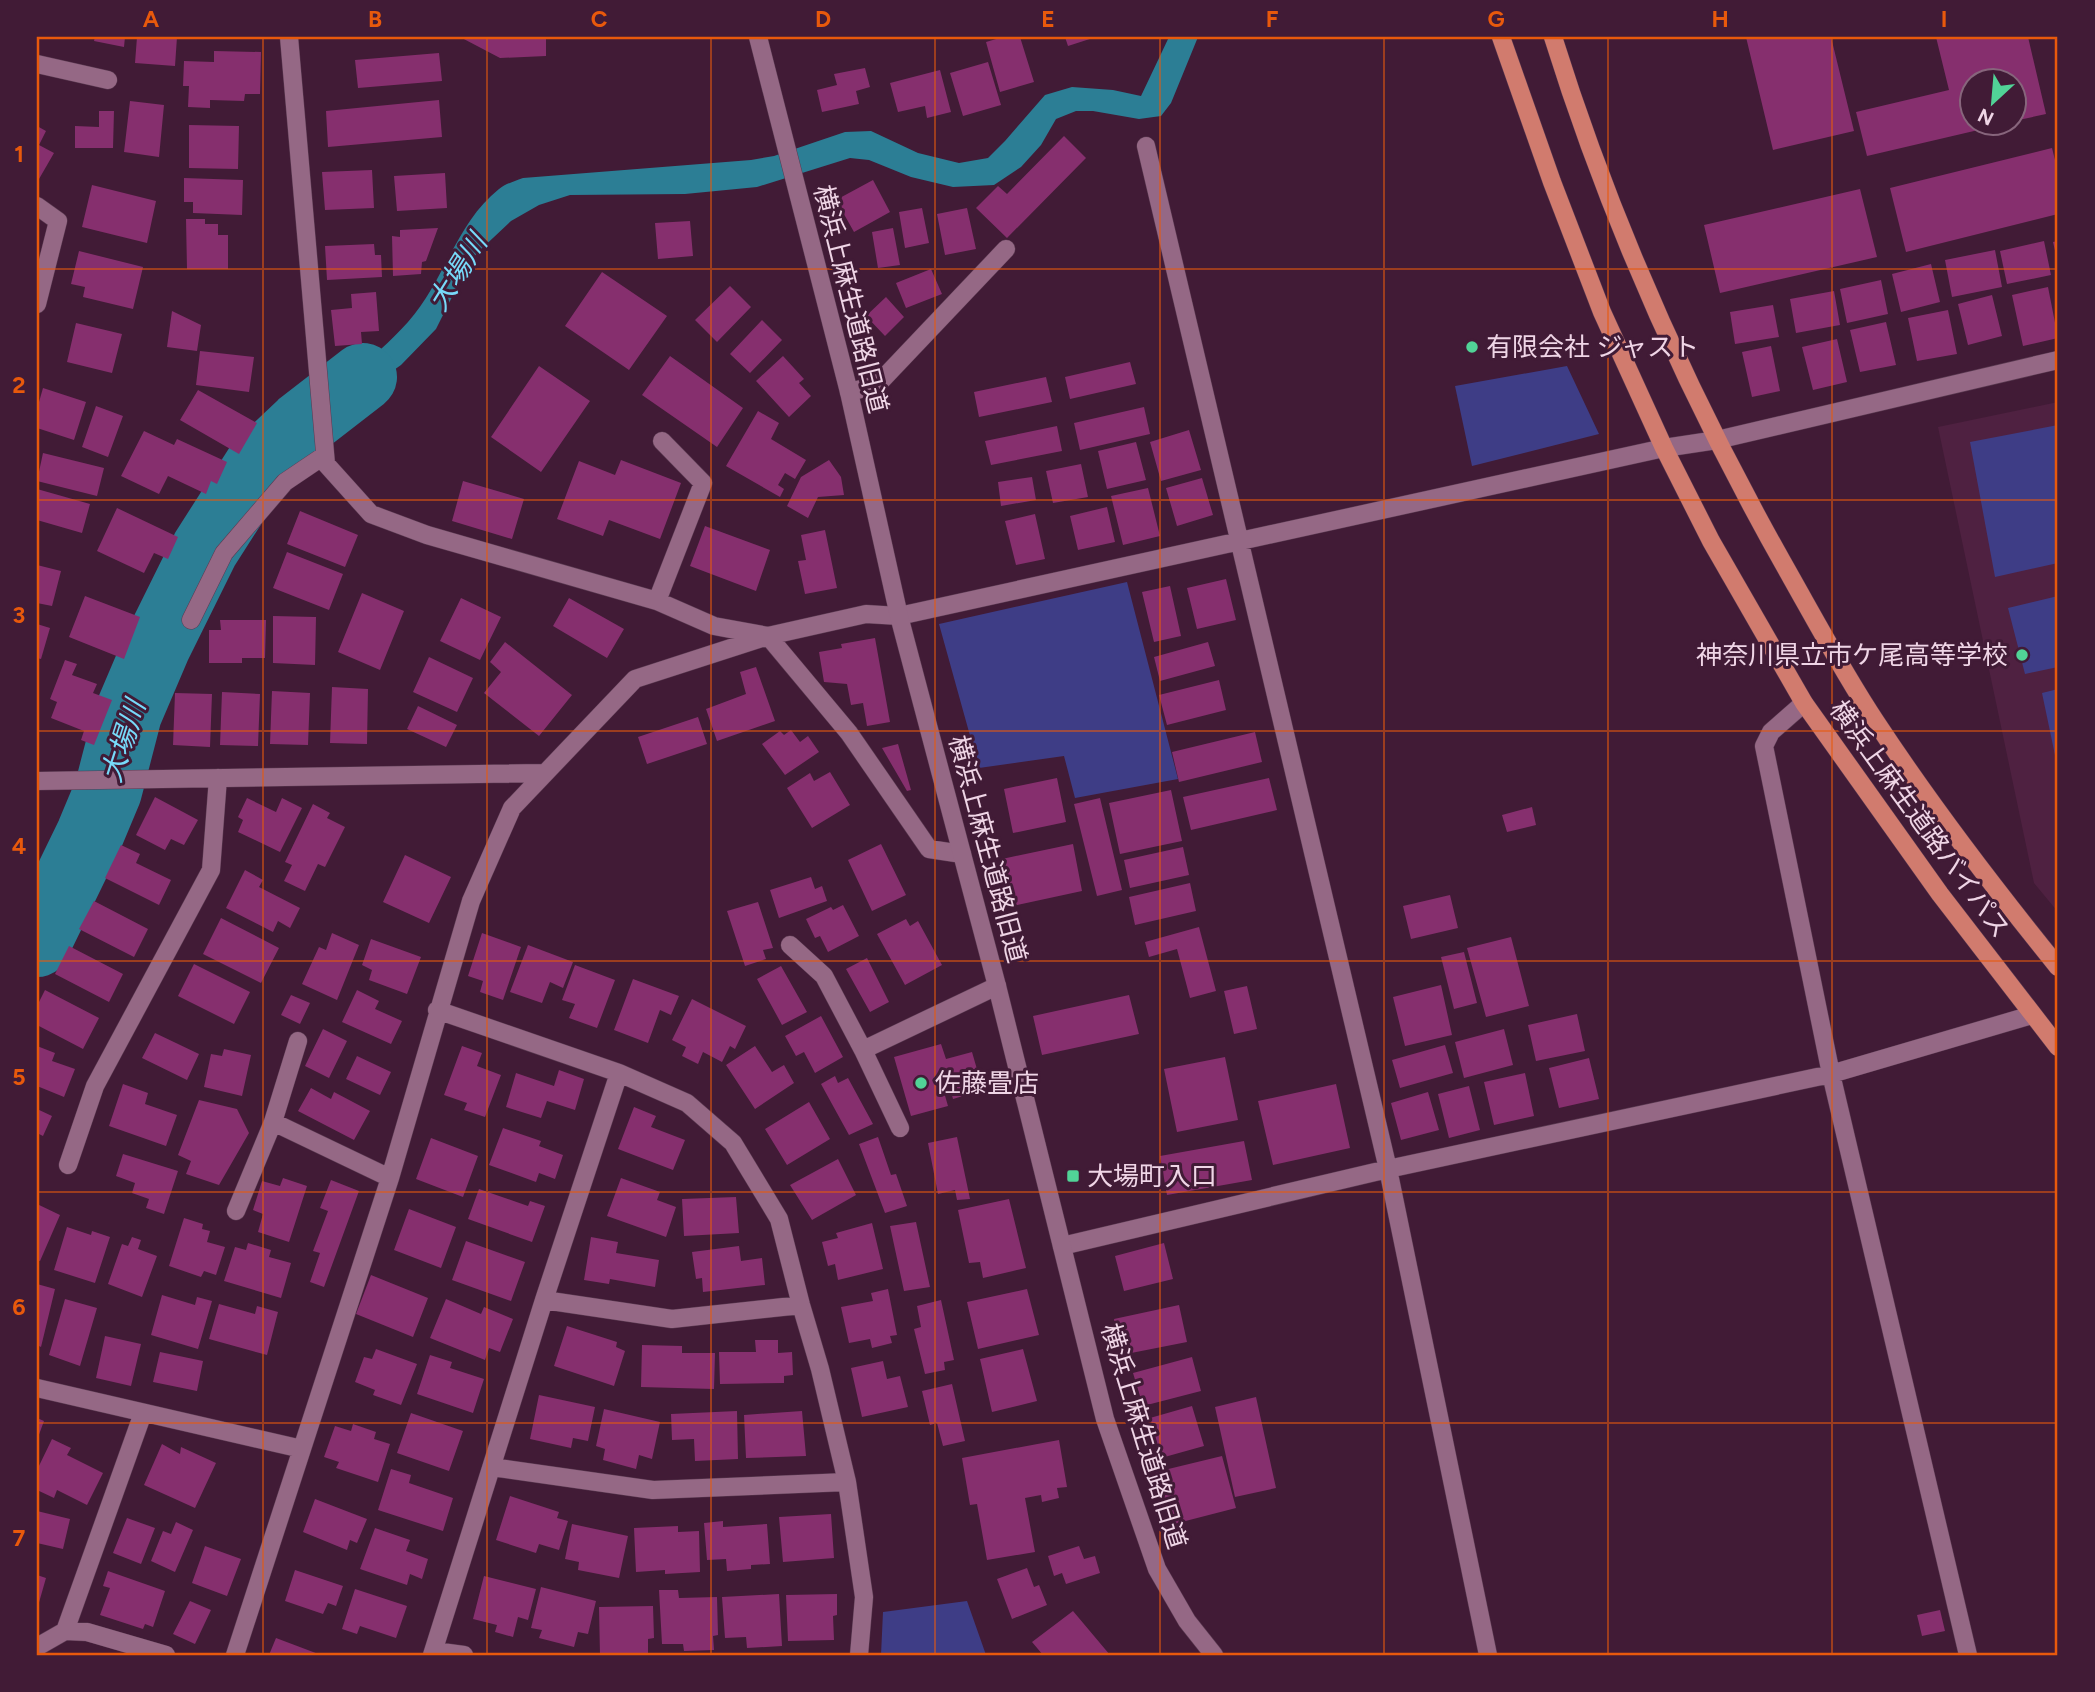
<svg xmlns="http://www.w3.org/2000/svg" width="2095" height="1692" font-family="Figtree,'Noto Sans JP',sans-serif">
<rect width="100%" height="100%" fill="#411b36"/>
<path fill="#4f2141" d="M2058,402V912L2034,883L1938,427Z"/>
<path fill="#3e3d86" d="M1567,366L1599,434L1472,466L1455,386Z
M2058,425V563L1995,577L1970,442Z
M1127,582L1178,779L1075,798L1064,756L979,768L939,624Z
M2058,596V667L2025,674L2008,608Z
M2058,689V759L2056,760L2042,693Z
M967,1601L986,1655H881L883,1612Z"/>
<path fill="#2c7e95" d="M1169,37H1198L1171,103L1161,116L1139,119L1093,111H1076L1056,119L1041,145L1021,167L994,185L953,187L911,177L869,160L850,158L757,187L685,194L570,195L539,205L511,221L477,253L468,265L436,329L401,365L364,391L299,448L285,426C326,394 374,360 408,322C444,282 456,223 499,189C505,184 515,181 523,178L751,160L774,156L845,132L871,131L918,153L959,163L988,158L1005,141L1045,95L1072,87L1113,90L1141,96Z"/>
<g fill="none" stroke-linecap="round" stroke-linejoin="round">
<path stroke="#2c7e95" stroke-width="68" d="M37,943L90,834L108,791L128,714L157,646L205,549L258,466L301,425L363,377"/>
</g>
<path fill="#862f6e" d="M95,37H125L124,47L94,41Z
M137,37H177L175,66L135,63Z
M460,37H546V56L500,58Z
M1003,37H1020L1034,82L1000,92L986,42Z
M1065,37H1096L1068,46Z
M1746,37H1831L1854,131L1773,150Z
M1936,37H2028L2046,114L2014,121V80H1972V122L2004,124L1867,156L1856,112L1949,90Z
M214,51L261,52L260,94H245L244,101L210,100V108L188,107L189,86H183L184,61L214,62Z
M439,53L442,81L358,88L355,60Z
M988,62L1001,105L963,116L950,73Z
M865,68L870,87L856,91L859,104L822,112L817,90L837,85L834,74Z
M940,70L951,112L927,118L925,106L898,112L890,83Z
M439,100L442,137L328,147L326,111Z
M130,101L164,105L159,157L124,152Z
M99,111H114L113,148H75V126L99,127Z
M189,125L239,126L238,169L189,168Z
M37,126L46,131L39,145L54,153L39,179L37,178Z
M1064,136L1086,158L1007,238L976,208L998,186L1007,194Z
M2052,148L2058,172V214L1906,252L1890,188Z
M372,170L374,208L325,210L322,172Z
M445,173L447,208L397,211L394,176Z
M184,178L243,180L242,215L193,213V202H184Z
M873,180L890,212L854,232L836,200Z
M92,185L156,201L147,243L82,227Z
M1860,189L1877,257L1720,293L1704,225Z
M922,208L929,243L905,248L899,212Z
M967,208L976,249L945,255L937,214Z
M186,219H205V224H218V235H228V269H187Z
M690,221L693,256L658,259L655,223Z
M438,228L426,261L422,262L421,274L393,276L392,236L400,237V230Z
M893,228L900,265L878,268L872,232Z
M2044,241L2051,275L2007,284L2000,251Z
M2058,241V259H2057L2053,242Z
M374,244L375,255H381L382,277L327,280L325,246Z
M1995,250L2002,287L1952,297L1945,260Z
M79,251L143,267L133,309L83,297L85,287L71,284Z
M1931,264L1940,302L1901,312L1892,274Z
M931,269L942,294L906,308L896,283Z
M602,272L667,316L629,370L565,326Z
M1881,280L1888,314L1847,323L1840,289Z
M730,286L751,307L717,342L695,320Z
M2048,287L2058,338L2023,346L2012,295Z
M1834,291L1840,325L1796,333L1790,299Z
M376,292L379,331L361,332L362,344L335,346L331,310L352,308L351,294Z
M1992,295L2002,336L1968,345L1958,304Z
M886,297L904,317L885,336L866,316Z
M1773,305L1779,337L1735,344L1730,312Z
M1948,310L1957,354L1917,361L1908,318Z
M172,311L201,325L197,351L167,347Z
M762,320L782,340L750,373L730,354Z
M1886,322L1896,365L1860,372L1850,330Z
M76,323L122,334L112,373L67,362Z
M1837,339L1847,382L1813,390L1802,347Z
M1771,346L1780,391L1752,397L1742,352Z
M200,351L254,357L249,392L196,385Z
M670,356L743,408L717,447L642,395Z
M783,356L804,379L799,383L811,396L789,417L756,381Z
M1130,362L1136,384L1070,399L1065,377Z
M539,366L590,401L541,472L491,437Z
M1046,377L1052,402L979,417L974,392Z
M43,388L86,402L74,440L37,428V409Z
M198,390L257,423L239,454L180,420Z
M96,406L123,416L108,457L82,447Z
M1144,407L1150,434L1080,450L1074,423Z
M758,411L779,423L771,439L806,460L795,479L785,473L778,485L784,489L780,497L726,466Z
M1057,426L1062,451L991,465L985,441Z
M1189,430L1201,470L1161,481L1150,442Z
M144,431L174,445L177,439L227,462L217,484L211,481L206,494L168,476L159,494L121,476Z
M1136,442L1146,480L1107,489L1098,451Z
M43,453L104,468L97,496L37,481Z
M621,460L681,483L660,539L609,520L603,536L557,519L579,461L615,475Z
M829,460L841,477L844,495L818,497L808,518L787,506L801,477Z
M1081,464L1088,497L1053,503L1046,471Z
M1032,477L1036,500L1001,506L998,482Z
M1202,478L1213,515L1177,526L1166,488Z
M463,481L524,499L512,539L452,521Z
M1148,488L1160,536L1123,545L1111,496Z
M37,489L90,504L82,533L37,520Z
M1107,507L1115,542L1078,550L1070,516Z
M117,508L178,537L168,559L154,553L144,573L97,551Z
M300,511L358,535L345,567L287,544Z
M1035,514L1045,559L1016,565L1005,521Z
M705,526L770,550L756,591L690,566Z
M825,530L837,588L805,594L798,561L806,560L801,535Z
M287,552L343,574L329,610L273,588Z
M37,565L61,571L52,606L37,603Z
M1226,579L1236,620L1197,629L1187,588Z
M1170,586L1181,636L1154,642L1142,592Z
M362,593L404,611L380,670L338,652Z
M85,596L140,617L124,659L69,637Z
M461,598L501,617L480,660L440,641Z
M569,598L624,629L607,658L553,626Z
M273,616L316,617L315,665L273,663Z
M220,620H266L265,658H242V663H209V630H221Z
M37,624L50,628L41,659L37,658Z
M875,638L890,722L867,726L863,703L851,705L847,684L824,682L819,652L842,648L841,644Z
M505,642L572,695L539,736L484,693L501,672L490,662Z
M1208,642L1215,666L1160,681L1154,657Z
M429,657L473,678L457,712L413,692Z
M65,660L77,664L72,675L97,684L93,693L112,700L94,745L81,740L84,731L51,718L57,702L50,699Z
M756,667L775,721L717,741L706,709L746,694L740,672Z
M1219,680L1226,710L1167,725L1159,695Z
M332,687L368,689L367,744L330,743Z
M272,691L310,693L308,745L270,744Z
M222,692L260,694L258,746L220,745Z
M175,693L212,694L210,747L173,745Z
M418,706L457,725L446,747L407,729Z
M698,717L707,744L647,764L638,737Z
M791,730L800,742L808,736L819,752L785,775L762,744L780,731L784,735Z
M1255,732L1262,762L1179,782L1172,752Z
M898,744L911,790L907,791L882,748Z
M830,772L850,805L812,828L787,788L810,773L814,781Z
M1057,778L1066,822L1013,833L1004,789Z
M1269,778L1277,810L1191,830L1183,797Z
M1171,790L1182,841L1120,854L1109,803Z
M155,797L198,820L184,845L171,839L165,850L136,835Z
M247,798L276,812L282,798L302,808L280,852L238,832L243,820L238,817Z
M1100,798L1122,890L1097,896L1074,804Z
M313,804L330,813L327,818L345,827L325,867L318,864L305,891L284,881L292,865L285,862Z
M1532,807L1536,825L1507,832L1502,815Z
M881,844L906,895L872,911L848,860Z
M1073,844L1082,891L1012,906L1002,859Z
M121,845L140,854L136,863L171,880L159,905L105,878Z
M1183,847L1189,875L1130,888L1124,860Z
M405,855L451,877L429,923L383,902Z
M245,870L263,880L259,887L300,908L290,928L278,921L273,932L226,908Z
M811,877L815,889L822,886L827,901L779,918L770,890Z
M1190,883L1196,911L1135,925L1129,897Z
M1450,895L1458,928L1411,939L1403,906Z
M94,901L148,929L134,957L79,929Z
M758,902L773,948L763,950L766,959L745,966L727,911Z
M843,905L859,936L828,952L820,936L815,938L806,919L831,907L833,910Z
M221,918L279,948L261,983L203,954Z
M906,919L910,926L918,921L942,965L905,985L877,934Z
M1199,927L1216,991L1190,998L1177,949L1149,957L1145,942Z
M332,933L359,945L337,1000L302,984L319,947L326,950Z
M482,933L521,947L503,1000L480,992L483,981L468,976Z
M1511,937L1529,1006L1486,1017L1467,948Z
M371,939L421,957L407,994L369,980L372,970L362,965Z
M528,945L573,962L563,988L550,982L542,1003L510,992Z
M69,946L123,974L109,1002L55,974Z
M1464,952L1477,1003L1454,1009L1441,957Z
M867,958L889,1002L870,1012L846,969Z
M194,964L250,992L234,1024L178,996Z
M575,965L615,980L597,1028L569,1018L575,1004L562,1000Z
M781,966L807,1012L782,1025L757,979Z
M633,979L679,996L671,1015L660,1010L648,1043L614,1030Z
M1441,985L1452,1035L1405,1046L1393,997Z
M1247,986L1257,1029L1234,1034L1224,991Z
M45,990L99,1018L83,1049L37,1025V1006Z
M357,990L379,1001L375,1009L402,1021L391,1044L342,1022Z
M291,995L310,1003L300,1024L281,1015Z
M1129,995L1139,1034L1042,1055L1033,1016Z
M692,999L746,1026L735,1049L730,1046L722,1062L703,1052L698,1064L682,1056L686,1047L672,1040Z
M1577,1014L1585,1051L1536,1061L1528,1025Z
M821,1016L843,1057L815,1073L804,1052L796,1056L785,1036Z
M323,1029L347,1041L329,1078L305,1066Z
M1504,1029L1513,1065L1464,1078L1455,1042Z
M155,1033L199,1054L187,1080L142,1058Z
M941,1044L946,1059L972,1052L983,1090L953,1099L946,1073L939,1075L948,1106L911,1116L894,1057Z
M1445,1045L1453,1073L1400,1088L1392,1060Z
M37,1046L55,1053L52,1061L75,1069L64,1097L37,1086Z
M462,1046L482,1053L477,1066L501,1075L485,1117L464,1110L467,1103L444,1095Z
M755,1046L772,1072L784,1065L794,1083L755,1109L726,1065Z
M224,1049L251,1055L242,1096L204,1087L211,1054L222,1056Z
M357,1056L391,1072L380,1095L346,1079Z
M1225,1057L1238,1120L1177,1132L1164,1069Z
M1589,1058L1599,1099L1559,1108L1549,1068Z
M559,1070L584,1079L575,1110L547,1101L541,1118L506,1107L516,1073L554,1086Z
M1525,1073L1534,1116L1494,1125L1484,1082Z
M835,1076L838,1083L848,1078L873,1124L849,1135L821,1084Z
M123,1084L148,1093L145,1104L177,1115L166,1146L109,1126Z
M1336,1084L1350,1148L1273,1165L1258,1101Z
M1469,1086L1480,1130L1449,1138L1438,1094Z
M311,1088L331,1099L334,1092L370,1111L354,1140L298,1111Z
M1428,1092L1439,1130L1401,1140L1391,1103Z
M199,1100L237,1109L249,1133L219,1185L186,1174L191,1161L178,1155Z
M809,1102L830,1139L787,1165L765,1129Z
M634,1107L656,1116L651,1127L685,1140L673,1170L618,1149Z
M37,1109L52,1116L43,1136L37,1133Z
M503,1128L541,1141L539,1146L563,1155L555,1179L539,1173L536,1182L489,1165Z
M878,1137L891,1175L896,1174L907,1206L885,1213L859,1144Z
M957,1137L970,1199L957,1200L955,1190L938,1194L928,1143Z
M431,1138L478,1156L463,1197L416,1179Z
M1244,1141L1252,1180L1167,1195L1160,1156Z
M123,1154L178,1171L164,1214L146,1208L149,1199L132,1193L135,1183L116,1176Z
M838,1159L856,1195L812,1220L790,1185Z
M283,1178L307,1186L289,1242L258,1232L263,1214L253,1210L262,1181L280,1186Z
M621,1178L660,1192L657,1200L676,1207L666,1237L607,1216Z
M331,1180L359,1191L324,1287L310,1282L320,1253L313,1251L328,1211L320,1208Z
M479,1189L528,1206L530,1201L545,1206L532,1242L468,1219Z
M736,1197L739,1233L684,1236L682,1199Z
M1009,1199L1026,1268L983,1278L980,1262L969,1263L958,1210Z
M37,1204L60,1215L40,1261L37,1260Z
M409,1209L456,1227L441,1268L394,1250Z
M184,1218L203,1224L202,1229L210,1231L207,1242L225,1247L216,1275L204,1271L201,1277L169,1266Z
M916,1222L930,1287L904,1291L890,1226Z
M872,1223L883,1269L838,1280L835,1264L828,1266L822,1242L838,1238L836,1233Z
M67,1227L91,1235L92,1231L110,1237L95,1283L54,1270Z
M132,1237L141,1240L138,1249L157,1256L142,1297L108,1284L122,1244L128,1246Z
M591,1237L618,1242L616,1253L659,1260L655,1287L610,1279L609,1284L584,1280Z
M466,1241L525,1262L511,1301L452,1280Z
M248,1243L271,1250L269,1257L291,1263L281,1298L224,1281L235,1247L246,1250Z
M1164,1243L1173,1279L1124,1291L1115,1256Z
M739,1246L741,1261L762,1258L765,1285L703,1292L702,1278L696,1279L692,1252Z
M371,1275L428,1298L413,1337L356,1314Z
M37,1284L55,1289L41,1347L37,1345Z
M888,1289L897,1335L890,1336L892,1343L872,1348L870,1339L849,1343L841,1307L873,1301L871,1293Z
M1027,1289L1039,1335L978,1349L967,1302Z
M162,1295L195,1305L197,1297L212,1301L198,1349L151,1335Z
M65,1299L97,1308L80,1366L49,1355Z
M446,1299L481,1314L484,1307L513,1319L500,1352L489,1348L485,1360L430,1338Z
M941,1300L954,1360L944,1362L945,1370L925,1374L914,1329L921,1327L917,1306Z
M219,1304L255,1314L257,1306L278,1312L267,1355L209,1339Z
M1179,1305L1187,1342L1121,1355L1114,1319Z
M567,1326L617,1342L616,1347L625,1351L614,1386L554,1366Z
M105,1336L141,1344L131,1386L96,1378Z
M755,1340H778V1353L792,1352L793,1375L784,1376V1383L720,1384L719,1352H756Z
M642,1345L682,1346V1353H715L714,1389L641,1387Z
M376,1349L417,1364L401,1405L373,1395L375,1390L355,1382L364,1357L372,1359Z
M1023,1349L1037,1401L992,1412L980,1359Z
M160,1352L203,1361L197,1391L153,1382Z
M430,1355L452,1362L450,1368L484,1379L473,1413L417,1394Z
M1192,1357L1201,1391L1143,1406L1133,1373Z
M883,1361L887,1379L900,1376L908,1407L862,1417L851,1368Z
M952,1384L965,1441L943,1446L937,1423L930,1425L922,1391Z
M539,1395L595,1407L588,1441L573,1438L571,1448L530,1439Z
M1256,1397L1276,1488L1235,1497L1215,1407Z
M1192,1406L1204,1446L1161,1458L1150,1418Z
M604,1409L660,1422L652,1459L639,1455L636,1469L603,1460L605,1449L596,1446Z
M737,1411L738,1459L695,1461L694,1439L672,1440L671,1414Z
M802,1411L806,1456L746,1458L744,1415Z
M411,1413L463,1431L449,1471L397,1453Z
M37,1418L44,1421L37,1440Z
M353,1424L376,1432L374,1439L390,1444L378,1482L336,1468L339,1462L324,1457L335,1426L351,1431Z
M52,1439L71,1448L67,1455L103,1473L87,1505L57,1490L54,1498L37,1490V1470Z
M1059,1440L1067,1487L1057,1488L1059,1498L1042,1502L1041,1495L1025,1498L1035,1552L987,1560L977,1504L970,1505L962,1458Z
M162,1444L180,1454L181,1447L216,1463L195,1508L144,1485Z
M1222,1456L1236,1508L1170,1525L1156,1472Z
M391,1469L411,1475L409,1483L453,1498L443,1531L378,1510Z
M510,1496L559,1512L557,1518L568,1521L559,1550L539,1544L536,1553L496,1540Z
M315,1499L367,1519L357,1543L350,1540L347,1550L303,1532Z
M37,1511L70,1519L63,1549L37,1543Z
M831,1514L834,1558L783,1562L779,1517Z
M127,1518L155,1528L141,1564L113,1553Z
M723,1521V1527L767,1524L770,1564L751,1565V1569L727,1571L726,1559L707,1560L704,1523Z
M176,1522L193,1530L175,1572L151,1561L163,1531L171,1534Z
M572,1524L628,1536L619,1578L578,1570L579,1562L565,1559Z
M678,1526V1532L699,1531L700,1572L665,1574V1570L636,1572L634,1528Z
M375,1528L410,1540L406,1551L428,1559L422,1579L410,1574L407,1585L360,1569Z
M205,1546L241,1559L227,1596L192,1583Z
M1079,1546L1084,1559L1095,1556L1100,1573L1066,1584L1062,1573L1054,1576L1048,1556Z
M1027,1568L1034,1587L1039,1585L1047,1605L1012,1619L997,1579Z
M295,1570L343,1586L336,1606L328,1603L323,1614L285,1601Z
M108,1571L165,1591L153,1627L145,1624L143,1629L100,1615L110,1588L103,1586Z
M37,1575L46,1578L38,1606H37Z
M484,1576L536,1589L528,1620L518,1617L513,1637L495,1632L497,1625L473,1619Z
M541,1587L596,1601L588,1634L578,1632L574,1647L539,1638L542,1630L531,1628Z
M355,1589L407,1606L396,1638L360,1626L357,1634L342,1629Z
M659,1590H678L679,1598L717,1597L718,1635L713,1636L714,1650L684,1651L683,1644H662Z
M779,1594L782,1646L747,1648L746,1637L725,1638L722,1597Z
M837,1594V1615L833,1616L834,1640L788,1641L786,1595Z
M190,1601L211,1610L195,1644L173,1634Z
M653,1606L654,1638L648,1639V1655H600L599,1607Z
M1940,1610L1945,1631L1922,1636L1917,1615Z
M1073,1611L1110,1655H1043L1032,1642Z
M276,1638L321,1655H269Z"/>
<g fill="none" stroke-linecap="round" stroke-linejoin="round">
<defs>
<path id="minor" d="M289,37L326,464L371,514L427,535L657,601L714,626L768,636L849,733L929,849L962,854
M37,64L108,80
M1146,146L1388,1169L1488,1655
M37,206L58,221L37,304
M849,392L877,385L1006,249
M657,601L703,483L662,441
M191,620L224,553L285,482L325,455
M1804,703L1771,732L1764,746L1831,1074L1968,1655
M37,781L544,773
M790,945L824,976L863,1050
M437,1010L619,1073L687,1103L733,1143L779,1219L801,1305L820,1369L847,1482L864,1597L859,1655
M273,1122L390,1178
M900,1128L863,1050L997,986
M68,1165L95,1086L211,870L218,778
M236,1211L273,1122L298,1041
M1062,1246L1388,1169L1831,1074L2032,1015
M544,1300L672,1319L801,1305
M37,1388L302,1449
M492,1467L653,1490L847,1482
M65,1631L143,1413
M37,1647L65,1631L87,1632L166,1655
M434,1651L464,1655
M235,1655L390,1178L471,901L512,808L635,679L768,636L866,614L899,616L1664,448L1717,440L2058,360
M432,1655L544,1300L619,1073"/>
<path id="tertiary" d="M758,37L849,392L899,616L997,986L1105,1419L1157,1569L1187,1621L1214,1655"/>
<path id="primary" d="M1501,37L1552,182L1602,312L1664,448L1711,541L1804,703L1940,894L2058,1047
M1553,37C1612,226 1694,407 1792,579C1819,627 1846,677 1876,722C1932,807 1994,888 2058,967"/>
</defs>
<use href="#minor" stroke="#5a3a51" stroke-width="19"/>
<use href="#tertiary" stroke="#5a3a51" stroke-width="19"/>
<use href="#primary" stroke="#5a3a51" stroke-width="19"/>
<use href="#minor" stroke="#956885" stroke-width="18"/>
<use href="#tertiary" stroke="#956885" stroke-width="18"/>
<use href="#primary" stroke="#d17b6e" stroke-width="18"/>
</g>
<path fill="none" stroke="#e8590c" stroke-width="2" stroke-opacity="0.55" d="M263,37V1655M487,37V1655M711,37V1655M935,37V1655M1160,37V1655M1384,37V1655M1608,37V1655M1832,37V1655M37,269H2058M37,500H2058M37,731H2058M37,961H2058M37,1192H2058M37,1423H2058"/>
<g fill="#51d397" stroke="#411b36" stroke-width="2.5">
<circle cx="1472" cy="347" r="7"/>
<circle cx="2022" cy="655" r="7"/>
<circle cx="921" cy="1083" r="7"/>
<rect x="1066" y="1169" width="14" height="14" rx="3.5"/>
</g>
<g text-anchor="middle" stroke-width="6" stroke-linejoin="round" paint-order="stroke">
<g font-size="26" fill="#efd5e6" stroke="#411b36">
<text transform="translate(851 299) rotate(76)" y="9">横浜上麻生道路旧道</text>
<text transform="translate(1920 819) rotate(54)" y="9">横浜上麻生道路バイパス</text>
<text transform="translate(988 849) rotate(75)" y="9">横浜上麻生道路旧道</text>
<text transform="translate(1144 1436) rotate(73)" y="9">横浜上麻生道路旧道</text>
</g>
<g font-size="26" fill="#efd5e6" stroke="#411b36" text-anchor="start">
<text x="1486" y="356">有限会社 ジャスト</text>
<text x="2008" y="664" text-anchor="end">神奈川県立市ケ尾高等学校</text>
<text x="935" y="1092">佐藤畳店</text>
<text x="1087" y="1185">大場町入口</text>
</g>
<g font-size="28" font-style="italic" fill="#77daf9" stroke="#411b36">
<text transform="translate(457 272) rotate(-58)" y="10">大場川</text>
<text transform="translate(123 741) rotate(-72)" y="10">大場川</text>
</g>
</g>
<rect width="2095" height="1692" fill="none" stroke="#411b36" stroke-width="77"/>
<g transform="translate(1993 102) rotate(206)"><circle r="33" fill="#411b36" stroke="#87657c" stroke-width="2"/>
<path d="M0-5L12 26L0 18L-12 26Z" fill="#51d397"/>
<text y="-10" font-size="19" font-weight="bold" text-anchor="middle" fill="#efd5e6">N</text>
</g>
<rect x="38" y="38" width="2018" height="1616" fill="none" stroke="#e8590c" stroke-width="2.5"/>
<g font-size="23" text-anchor="middle" font-weight="bold" fill="#e8590c">
<text x="151" y="27">A</text>
<text x="375" y="27">B</text>
<text x="599" y="27">C</text>
<text x="823" y="27">D</text>
<text x="1048" y="27">E</text>
<text x="1272" y="27">F</text>
<text x="1496" y="27">G</text>
<text x="1720" y="27">H</text>
<text x="1944" y="27">I</text>
<text x="19" y="162">1</text>
<text x="19" y="393">2</text>
<text x="19" y="623">3</text>
<text x="19" y="854">4</text>
<text x="19" y="1085">5</text>
<text x="19" y="1315">6</text>
<text x="19" y="1546">7</text>
</g>
</svg>
